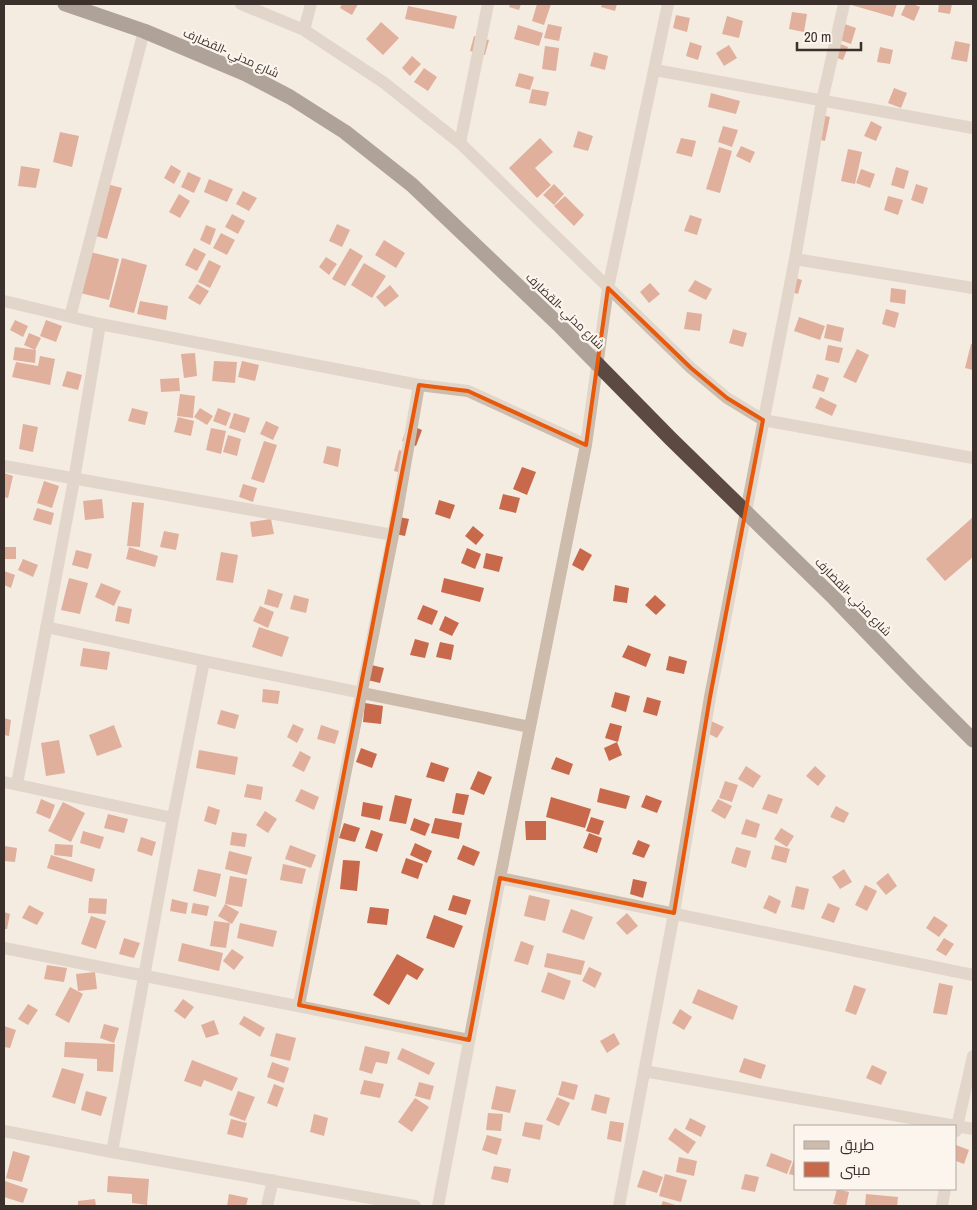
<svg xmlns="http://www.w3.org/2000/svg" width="977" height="1210" font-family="'Archivo Narrow',Cairo,sans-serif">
<rect width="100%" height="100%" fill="#f4ebe1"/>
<path fill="#c8694b" d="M342,4H358L352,15L340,8Z
M510,4H521L519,10L509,7Z
M537,4H551L544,25L532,21Z
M602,4H617L615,11L601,7Z
M848,4H897L893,17Z
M906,4H913L920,7L914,21L901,15Z
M939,4H952L950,14L938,12Z
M408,6L457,16L454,29L405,19Z
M792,12L807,14L804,32L789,29Z
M676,15L690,18L687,32L673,28Z
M727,16L743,21L739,38L722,34Z
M381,22L399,38L383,55L366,39Z
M842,23L856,28L851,44L837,39Z
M548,24L562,27L559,41L544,38Z
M518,25L543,33L539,46L514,39Z
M474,36L489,40L485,55L470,51Z
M833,41L848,47L843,60L828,55Z
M955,41L970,44L967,62L951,59Z
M690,42L702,46L698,60L686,56Z
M729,45L737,58L724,66L716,53Z
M545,46L559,48L556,71L542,69Z
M880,47L893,50L890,64L877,62Z
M594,52L608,56L605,70L590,66Z
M412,56L421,64L410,76L402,68Z
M424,68L437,77L428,91L414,82Z
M519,73L534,77L530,90L515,86Z
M894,88L907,93L901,108L888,103Z
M532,89L549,92L546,106L529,103Z
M711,93L740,101L736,114L708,107Z
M817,114L830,117L825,141L812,138Z
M871,121L882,127L876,141L864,136Z
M723,126L738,130L732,147L718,142Z
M578,131L593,136L588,151L573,147Z
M60,132L79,136L72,167L53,162Z
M540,138L553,152L535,168L551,185L537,198L509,168Z
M681,138L696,141L692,157L676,153Z
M741,146L755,152L750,163L736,156Z
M719,147L732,151L720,193L706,189Z
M848,149L862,152L855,184L841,181Z
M171,165L181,171L174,184L164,178Z
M21,166L40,169L36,188L18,186Z
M896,167L909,171L904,189L891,185Z
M861,169L875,174L870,188L856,183Z
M188,172L201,178L194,193L181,187Z
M209,179L233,189L227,202L204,192Z
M103,183L122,188L107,239L88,234Z
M554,184L564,194L554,205L543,195Z
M916,184L928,188L923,204L911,200Z
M243,191L257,198L249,211L236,204Z
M179,194L190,201L180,218L169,212Z
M565,196L584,215L574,226L554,206Z
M888,196L903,200L898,215L884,210Z
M232,214L245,221L238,234L225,227Z
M690,215L702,219L697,235L684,231Z
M337,224L350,230L342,247L329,241Z
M206,225L216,229L210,245L200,240Z
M221,233L235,240L227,255L213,248Z
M384,240L405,253L396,268L375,255Z
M194,248L206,254L197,271L185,265Z
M350,248L363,256L345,286L332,279Z
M90,252L119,259L109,300L80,293Z
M326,257L337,264L329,275L319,267Z
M122,258L147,265L134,313L109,307Z
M209,260L221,266L210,288L198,282Z
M364,263L386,276L372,298L351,285Z
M789,276L802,280L798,294L785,290Z
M695,280L712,289L706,300L688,291Z
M650,283L660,294L649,303L640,292Z
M197,284L209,291L200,305L188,298Z
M390,285L399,296L385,307L376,297Z
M891,288L906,290L905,304L890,302Z
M140,301L168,306L166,320L137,314Z
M886,309L899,313L895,328L882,324Z
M687,312L702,314L700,331L684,329Z
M799,317L825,326L820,340L794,331Z
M15,320L28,326L23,337L10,330Z
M46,320L62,326L56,342L40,336Z
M827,324L844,328L841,342L824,338Z
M733,329L747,333L743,347L729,343Z
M29,333L41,338L35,350L24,345Z
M971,344H973V370L965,368Z
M828,345L843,348L839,363L825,360Z
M15,347L36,350L35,363L13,360Z
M857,349L869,355L856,383L843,377Z
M195,353L197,376L184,378L181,354Z
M40,356L55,359L50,385L12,377L16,362L38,366Z
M214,361L237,362L235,383L212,381Z
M242,361L259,365L255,381L238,377Z
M67,371L82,375L78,390L62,386Z
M817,374L829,378L824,392L812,388Z
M179,378L180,391L161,392L160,379Z
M180,394L195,396L193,418L177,416Z
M820,397L837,405L832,416L815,408Z
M132,408L148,412L145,425L128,421Z
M200,408L213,416L207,425L194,417Z
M218,408L231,413L226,426L213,421Z
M234,413L250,418L245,433L229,428Z
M178,417L194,421L191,436L174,432Z
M266,421L279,427L273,440L260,434Z
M23,424L38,427L33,452L19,449Z
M408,424L422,430L416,446L402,441Z
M211,428L226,431L221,454L206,450Z
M228,435L241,439L237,456L223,452Z
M264,441L277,445L264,483L251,479Z
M327,446L341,449L338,467L323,463Z
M399,450L411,453L406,474L394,471Z
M522,467L536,472L527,495L513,489Z
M4,473L13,476L8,498L4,497Z
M44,481L59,486L52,508L37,503Z
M243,484L257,488L253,502L239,497Z
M503,494L520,498L516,513L499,509Z
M102,499L104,518L85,520L83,501Z
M439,500L455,505L450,519L435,514Z
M132,502L144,503L140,547L127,546Z
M37,508L54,513L51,525L33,520Z
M394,516L409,519L405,536L390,533Z
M973,517V557L945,581L926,559Z
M271,519L274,534L252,537L250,522Z
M473,526L484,535L476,545L465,536Z
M164,531L179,534L176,550L160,547Z
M4,547H16V559H4Z
M129,547L158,556L155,567L126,559Z
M467,548L481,554L475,569L461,563Z
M580,548L592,555L583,571L572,565Z
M76,550L92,554L88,569L72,565Z
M221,552L238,555L233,583L216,580Z
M486,553L503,557L499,572L483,568Z
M23,559L38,565L33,577L18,570Z
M4,571L15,575L11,588L4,585Z
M69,578L88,583L80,614L61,610Z
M444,578L484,588L480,602L441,592Z
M101,583L121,591L114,606L95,597Z
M615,585L629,588L627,603L613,601Z
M268,589L283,594L278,608L264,604Z
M294,595L309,599L306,613L290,609Z
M655,595L666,605L656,615L645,605Z
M423,605L438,611L432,625L417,619Z
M118,606L132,609L129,624L115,621Z
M260,606L274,612L268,628L253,621Z
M445,616L459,623L452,636L439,630Z
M259,627L289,637L282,657L252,647Z
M415,639L429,643L425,658L410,655Z
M440,642L454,645L451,660L436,657Z
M628,645L651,654L646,667L622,657Z
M83,648L110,652L107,670L80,666Z
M669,656L687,661L684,674L666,670Z
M363,663L384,668L380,683L359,678Z
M263,689L280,691L278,704L262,702Z
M615,692L630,696L626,712L611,707Z
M647,697L661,701L657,716L643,712Z
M365,703L383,706L381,724L363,722Z
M221,710L239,715L235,729L217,724Z
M4,718L11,720L9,736L4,735Z
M711,721L724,727L717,738L705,732Z
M610,723L622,726L618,742L605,738Z
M293,724L304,729L297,743L287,737Z
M114,725L122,747L97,756L89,735Z
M321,725L339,731L335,744L317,739Z
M59,740L65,773L46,776L41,743Z
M617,742L622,755L609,761L604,748Z
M361,748L377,754L372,768L356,762Z
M199,750L238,757L235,775L196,768Z
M300,751L311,757L304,772L292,766Z
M556,757L573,764L569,775L551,769Z
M431,762L449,768L444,782L426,777Z
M746,766L761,776L753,788L738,779Z
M815,766L826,776L818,786L806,776Z
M478,771L492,777L484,795L470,789Z
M725,781L738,785L732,802L719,798Z
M247,784L263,787L261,800L244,797Z
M600,788L630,796L626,809L597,802Z
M301,789L319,797L314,810L295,801Z
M456,793L469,795L464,815L452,813Z
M768,794L783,799L777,814L762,809Z
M395,795L412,799L406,824L389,821Z
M646,795L662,801L657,813L641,807Z
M551,797L591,809L585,828L546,817Z
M41,799L55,805L50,819L36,813Z
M718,799L732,806L725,819L711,811Z
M63,802L85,813L71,842L48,831Z
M363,802L383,806L380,820L361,816Z
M208,806L220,810L216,825L204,821Z
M836,806L849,813L844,823L830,817Z
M265,811L277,819L268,833L256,825Z
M108,814L128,819L124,833L104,828Z
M591,817L604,821L599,835L586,831Z
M414,818L430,824L425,836L410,830Z
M435,818L462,823L459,839L431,833Z
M746,819L760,824L756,838L741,834Z
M525,821H546V840H526Z
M344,823L360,828L355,842L339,838Z
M781,828L794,836L787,847L774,839Z
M371,830L383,834L377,852L365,848Z
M83,831L104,837L100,849L80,843Z
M232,832L247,834L245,847L230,845Z
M589,833L602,838L597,853L583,848Z
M141,837L156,842L152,856L137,851Z
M638,840L650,845L644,858L632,854Z
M415,843L432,851L427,863L410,855Z
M55,844L73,845L72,857L54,855Z
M290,845L316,855L311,868L285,859Z
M463,845L480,852L474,866L457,859Z
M775,845L790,849L786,863L771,859Z
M4,846L17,848L15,862L4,861Z
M736,847L751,851L746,868L731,863Z
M229,851L252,857L247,875L225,869Z
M51,855L95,869L92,882L47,868Z
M406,858L423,864L418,879L401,873Z
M343,860L360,861L357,891L340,889Z
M283,864L306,869L302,884L280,880Z
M198,869L221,874L216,897L193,891Z
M844,869L852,882L840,889L832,877Z
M888,873L897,886L886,895L876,883Z
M230,876L247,879L242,907L225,904Z
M633,879L647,882L643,898L630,894Z
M865,885L877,891L867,911L855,905Z
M796,886L809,889L804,910L791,907Z
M453,895L471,900L466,915L448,910Z
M529,895L550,900L545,921L524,916Z
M769,895L781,901L776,914L763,908Z
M89,898L107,899L106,914L88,913Z
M172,899L188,903L186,914L170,911Z
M193,903L209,906L207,916L191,913Z
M828,903L840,908L834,923L821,918Z
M225,904L239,912L232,924L218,916Z
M29,905L44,913L37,925L22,918Z
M370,907L389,909L387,925L367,923Z
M571,909L593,917L584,940L562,932Z
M4,912L10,914L7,929H4Z
M627,913L638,926L627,935L616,923Z
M434,915L463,926L454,948L426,938Z
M91,916L106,921L96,949L81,944Z
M934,916L948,925L939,937L926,928Z
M214,921L230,923L226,948L210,946Z
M240,923L277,931L273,947L237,938Z
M124,938L140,943L134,958L119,954Z
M944,938L954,944L946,956L936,950Z
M521,941L534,946L528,965L514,961Z
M182,943L223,953L219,971L178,961Z
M232,949L244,957L234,970L223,961Z
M547,953L585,961L581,975L544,967Z
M397,954L424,969L417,980L407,974L389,1005L373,995Z
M47,965L67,968L64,982L44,979Z
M589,967L602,973L595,988L582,981Z
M95,972L97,989L78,991L76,974Z
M548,972L571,981L564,1000L541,992Z
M939,983L953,986L947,1015L933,1013Z
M854,985L866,989L856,1015L845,1011Z
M70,987L83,994L69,1023L55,1015Z
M698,989L738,1006L733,1020L692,1003Z
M183,999L194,1007L185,1019L174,1011Z
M28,1004L38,1010L28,1025L18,1019Z
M680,1009L692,1017L684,1030L672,1023Z
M244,1016L265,1028L260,1037L239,1024Z
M214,1020L219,1034L206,1038L201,1025Z
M104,1024L119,1028L114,1043L100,1038Z
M4,1026L16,1030L10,1048L4,1047Z
M276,1033L296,1038L290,1061L270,1056Z
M614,1033L620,1044L607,1053L600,1041Z
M65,1042L115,1044L113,1072L97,1071V1059L64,1057Z
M365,1046L390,1052L387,1064L376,1062L372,1074L359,1070Z
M402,1048L435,1063L429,1075L397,1059Z
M744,1058L766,1065L761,1079L739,1072Z
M192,1060L238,1078L232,1091L204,1080L201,1087L184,1081Z
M272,1062L289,1068L284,1083L267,1077Z
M872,1065L887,1072L881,1085L866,1078Z
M62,1068L84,1074L75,1104L52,1097Z
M364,1080L384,1084L380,1098L360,1094Z
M562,1081L578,1085L574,1100L558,1095Z
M419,1082L434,1086L430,1100L415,1096Z
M274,1084L284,1088L277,1107L267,1103Z
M496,1086L516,1090L510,1113L491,1109Z
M86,1091L107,1097L101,1116L81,1110Z
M238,1091L255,1097L245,1121L229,1115Z
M595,1094L610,1098L606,1114L591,1110Z
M557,1097L570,1103L559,1126L546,1120Z
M415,1098L429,1107L412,1132L398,1122Z
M488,1113L503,1114L501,1131L486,1130Z
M314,1114L328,1118L324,1136L310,1132Z
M690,1118L706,1126L701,1137L685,1129Z
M231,1119L247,1123L243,1138L227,1134Z
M610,1121L624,1123L621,1142L607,1139Z
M525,1122L543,1125L540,1140L522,1136Z
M675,1128L696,1142L688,1154L668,1139Z
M487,1135L502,1139L497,1155L482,1150Z
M956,1145L969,1150L964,1164L956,1161Z
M13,1151L30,1156L22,1182L6,1178Z
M771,1153L792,1161L787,1174L766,1166Z
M679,1157L697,1161L694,1176L676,1172Z
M794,1159L796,1160V1176L789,1174Z
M494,1166L511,1169L508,1183L491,1179Z
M643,1170L663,1177L657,1193L637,1187Z
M665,1174L687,1180L681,1202L659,1196Z
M745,1174L759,1177L755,1192L741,1189Z
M108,1176L149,1179L147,1205L132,1203V1194L107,1192Z
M5,1181L28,1189L23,1203L4,1197Z
M837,1189L849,1192L846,1206L833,1204Z
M229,1194L248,1198L246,1206H227Z
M866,1194L898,1197L897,1206H865Z
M95,1199L96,1206H78V1201Z
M663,1201L678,1206H661Z"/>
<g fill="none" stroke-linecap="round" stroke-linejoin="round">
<path stroke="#cdbbac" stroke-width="12" d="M241,4L304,30L383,82L460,143L691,368L727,398L763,420L973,458
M304,30L311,4
M655,70L973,128
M460,143L488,4
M795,259L973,288
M4,301L100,324L419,385L468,391L586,445
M70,317L144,31
M4,466L393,535
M46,627L204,661L530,727
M4,782L173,818
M17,784L74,480L100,324
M500,878L973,975
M4,948C159,980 314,1008 469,1040
M299,1005L393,535L419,385
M644,1071L973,1129
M4,1131L112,1152L415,1206
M956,1131L973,1056
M112,1152L173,818L204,661
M267,1206L273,1180
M438,1206L500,878L586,445L608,288L668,4
M619,1206L674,913L710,697L795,259L822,101L844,4
M942,1206L945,1189"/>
<path stroke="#5c4a42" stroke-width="15" d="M65,4L144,31L246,74L290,97L345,132L412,185L558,324L671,439L834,598L916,683L973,740"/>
</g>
<path d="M0 0H977V1210H0ZM608,288L691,368L727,398L763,420L710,697L674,913L500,878L469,1040L299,1005L419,385L468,391L586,445Z" fill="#f4ebe1" fill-opacity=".55" fill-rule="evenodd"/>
<path fill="none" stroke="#e8590c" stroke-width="4" stroke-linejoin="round" d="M608,288L691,368L727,398L763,420L710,697L674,913L500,878L469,1040L299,1005L419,385L468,391L586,445Z"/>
<g text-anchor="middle" stroke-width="4.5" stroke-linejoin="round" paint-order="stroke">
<g font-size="12" fill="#3b302b" stroke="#fbf5ee">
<text transform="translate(231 53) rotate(24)" y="4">شارع مدني -القضارف</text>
<text transform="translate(565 311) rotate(44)" y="4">شارع مدني -القضارف</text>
<text transform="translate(853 597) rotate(46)" y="4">شارع مدني -القضارف</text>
</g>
</g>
<rect width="977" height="1210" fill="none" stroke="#3b302b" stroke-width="10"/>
<rect x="794" y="1125" width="162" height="65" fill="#fbf5ee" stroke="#aea6a0"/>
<rect x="804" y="1141" width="25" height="8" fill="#cdbbac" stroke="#aea6a0"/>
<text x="840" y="1150" font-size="15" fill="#3b302b">طريق</text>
<rect x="804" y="1162" width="25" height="15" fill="#c8694b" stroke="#aea6a0"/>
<text x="840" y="1175" font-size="15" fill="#3b302b">مبنى</text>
<path d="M797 42v8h64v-8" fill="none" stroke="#3b302b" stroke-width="2.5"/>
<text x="804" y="42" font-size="15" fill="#3b302b" stroke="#fbf5ee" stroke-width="4" paint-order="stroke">20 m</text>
</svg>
